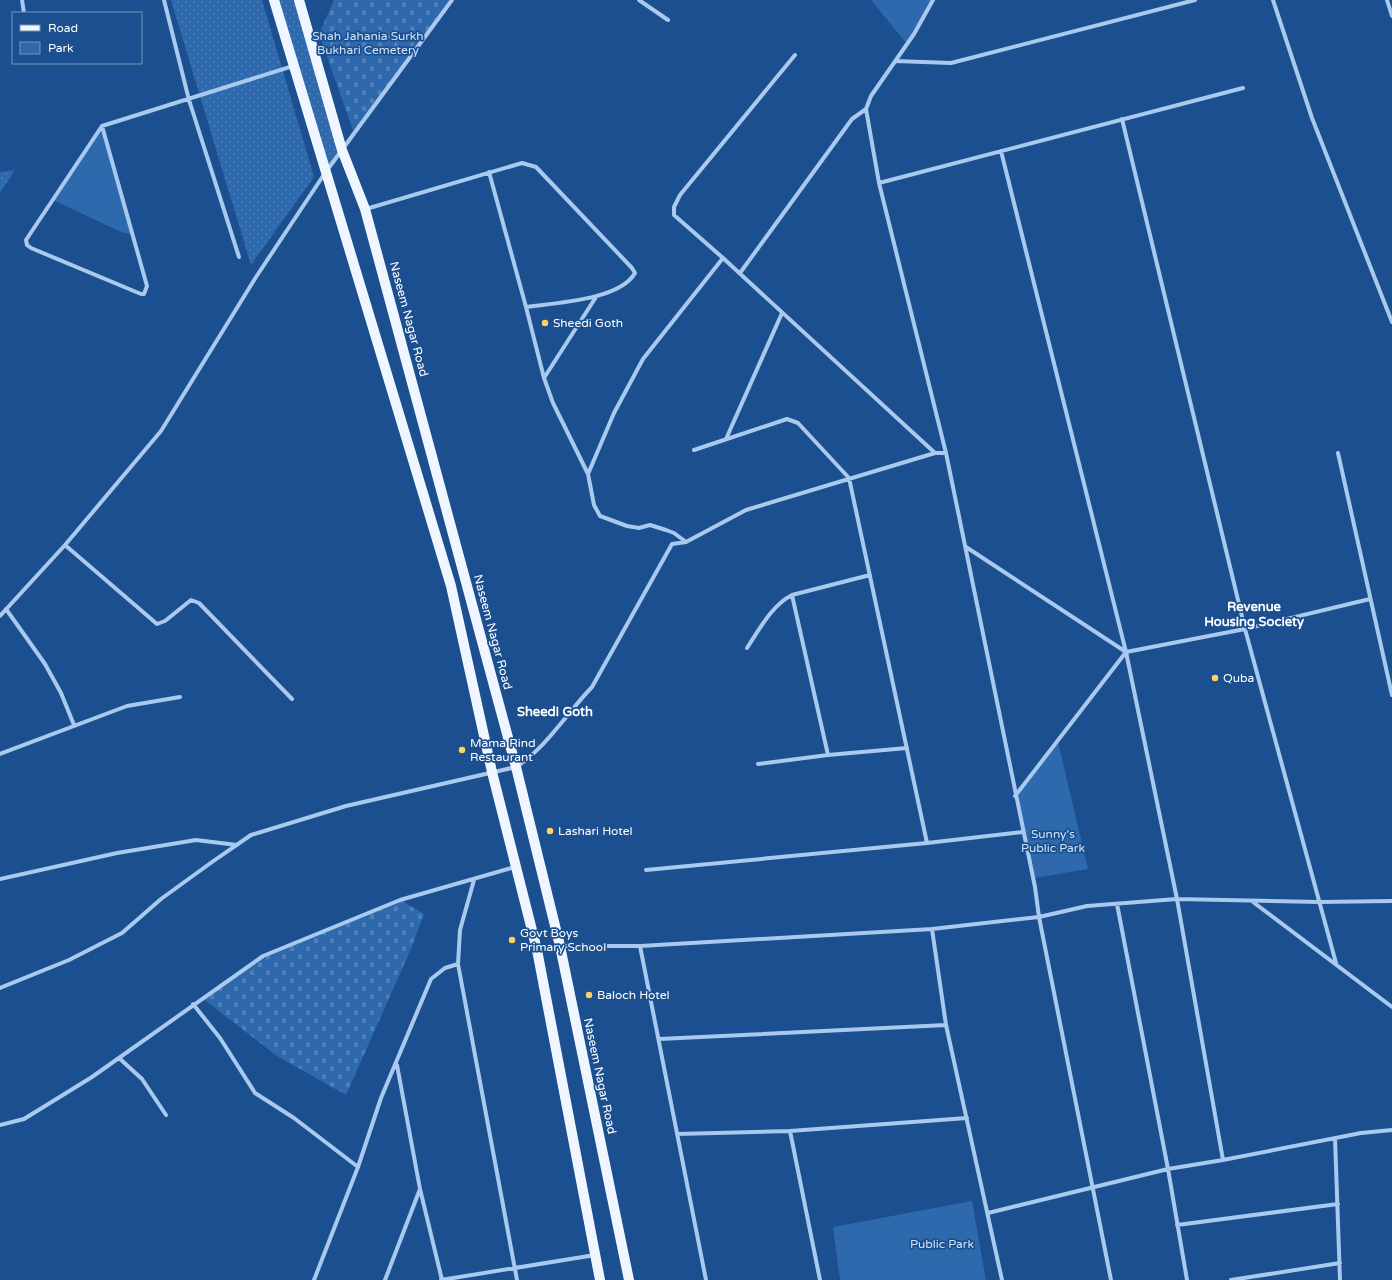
<svg xmlns="http://www.w3.org/2000/svg" width="1392" height="1280" font-family="'Varela Round',sans-serif">
<defs>
<pattern id="grass-dots" width="8" height="8" patternUnits="userSpaceOnUse"><rect width="8" height="8" fill="#2e69ad"/><path d="M2 2h.1M6 6h.1" fill="none" stroke="#4d80b9" stroke-width="1.8" stroke-linecap="round"/></pattern>
<pattern id="cemetery-stones" width="16" height="16" patternUnits="userSpaceOnUse"><rect width="16" height="16" fill="#2e69ad"/><path d="M2 7V4a2 2 0 0 1 4 0v3zM10 15v-3a2 2 0 0 1 4 0v3z" fill="#4d80b9"/></pattern>
</defs>
<rect width="100%" height="100%" fill="#1b4f8f"/>
<path fill="url(#grass-dots)" d="M171,0H262L314,177L251,265Z
M275,0H298L342,150L325,173Z
M15,170L0,193V172Z"/>
<path fill="url(#cemetery-stones)" d="M334,0H452L354,133L319,34Z
M400,900L424,914L411,949L346,1095L277,1056L202,998L263,956Z"/>
<path fill="#2e69ad" d="M871,0H933L907,44Z
M102,126L133,235L121,232L53,200Z
M1058,742L1088,869L1034,878L1015,796Z
M972,1201L986,1280H840L833,1227Z"/>
<g fill="none" stroke-linecap="round" stroke-linejoin="round">
<path stroke="#a9c9ee" stroke-width="4" d="M22,0L24,13
M164,0L189,100L239,257
M639,0L668,20
M1273,0L1312,118L1392,322
M1387,0L1392,16
M795,55L680,195L674,207V215L723,258L935,453
M895,61L951,63L1195,0
M1122,119L1245,629L1336,963
M102,126L147,286L144,294H141L31,248L27,245L26,240L102,126L293,66
M1001,151L1126,652L1177,899L1223,1160
M489,172L526,307
M879,183L1243,88
M366,209L522,163L536,167L632,268L635,273C620,300 555,303 526,307L544,378L553,403L588,474
M740,273L852,119L866,109
M544,378L596,297
M726,439L782,313
M946,453L1035,887L1039,917L1111,1280
M1338,453L1392,695
M686,542L674,533L666,530L650,525L639,528L627,526L600,516L594,505L588,474L614,413L643,359L723,258
M65,545L157,624L165,621L191,600L199,603L292,699
M966,547L1126,652
M6,609L45,664L61,693L74,725
M0,616L65,545L161,431L256,277L325,173L452,0
M747,648C759,630 772,605 792,595L870,575
M0,754L127,706L180,697
M828,755L907,748
M758,764L828,755L792,595
M1015,796L1126,652L1245,629L1370,599
M927,843L1023,832
M646,870L927,843L849,478L798,423L787,419L694,450
M0,879L117,853L196,840L237,845
M1253,902L1392,1007
M1117,904L1168,1169L1187,1280
M932,929L946,1025L1002,1280
M640,946L706,1280
M537,950L560,946H640L932,929L1039,917L1087,906L1177,899L1320,902L1392,901
M458,964L517,1280
M0,988L69,960L122,933L161,899L212,862L251,835L346,806L516,767C547,747 566,714 592,687L672,544L686,542L746,510L935,453H946L879,183L866,109L871,96L914,34L933,0
M193,1004L220,1038L255,1093L294,1118L358,1167
M659,1039L946,1025
M119,1058L142,1079L166,1115
M0,1125L24,1119L92,1077L263,956L400,900L515,867
M790,1131L820,1280
M677,1134L790,1131L967,1118
M1335,1138L1340,1280
M420,1189L442,1280
M988,1213L1168,1169L1223,1160L1361,1133L1392,1130
M1177,1225L1338,1204
M314,1280L358,1167L381,1098L431,979L445,968L458,964L460,930L474,880
M385,1280L420,1189L397,1065
M441,1280L595,1255
M1231,1280L1340,1263"/>
<path stroke="#f0f6ff" stroke-width="10" d="M274,0L451,586L492,772L537,950L600,1280
M299,0L342,150L365,209L516,767L560,946L629,1280"/>
</g>
<g fill="#ffd166" stroke="#1b4f8f" stroke-width="1.5">
<circle cx="545" cy="323" r="4"/>
<circle cx="1215" cy="678" r="4"/>
<circle cx="462" cy="750" r="4"/>
<circle cx="550" cy="831" r="4"/>
<circle cx="512" cy="940" r="4"/>
<circle cx="589" cy="995" r="4"/>
</g>
<g text-anchor="middle" stroke-width="3.5" stroke-linejoin="round" paint-order="stroke">
<g font-size="12" fill="#cfe3fa" stroke="#1b4f8f">
<text x="368" y="40">Shah Jahania Surkh<tspan x="368" dy="14">Bukhari Cemetery</tspan></text>
<text x="1053" y="838">Sunny's<tspan x="1053" dy="14">Public Park</tspan></text>
<text x="942" y="1248">Public Park</text>
</g>
<g font-size="12" fill="#fff" stroke="#1b4f8f">
<text transform="translate(409 319) rotate(75)" y="4">Naseem Nagar Road</text>
<text transform="translate(493 632) rotate(75)" y="4">Naseem Nagar Road</text>
<text transform="translate(600 1076) rotate(78)" y="4">Naseem Nagar Road</text>
</g>
<g font-size="12" fill="#fff" stroke="#1b4f8f" text-anchor="start">
<text x="553" y="327">Sheedi Goth</text>
<text x="1223" y="682">Quba</text>
<text x="470" y="747">Mama Rind<tspan x="470" dy="14">Restaurant</tspan></text>
<text x="558" y="835">Lashari Hotel</text>
<text x="520" y="937">Govt Boys<tspan x="520" dy="14">Primary School</tspan></text>
<text x="597" y="999">Baloch Hotel</text>
</g>
<g font-size="13" font-weight="bold" fill="#fff" stroke="#1b4f8f">
<text x="1254" y="611">Revenue<tspan x="1254" dy="15">Housing Society</tspan></text>
<text x="555" y="716">Sheedi Goth</text>
</g>
</g>
<rect x="12" y="12" width="130" height="52" fill="#1b4f8f" stroke="#7695bc"/>
<rect x="20" y="25" width="20" height="6" fill="#f0f6ff" stroke="#7695bc"/>
<text x="48" y="32" font-size="12" fill="#ffffff">Road</text>
<rect x="20" y="42" width="20" height="12" fill="#2e69ad" stroke="#7695bc"/>
<text x="48" y="52" font-size="12" fill="#ffffff">Park</text>
</svg>
